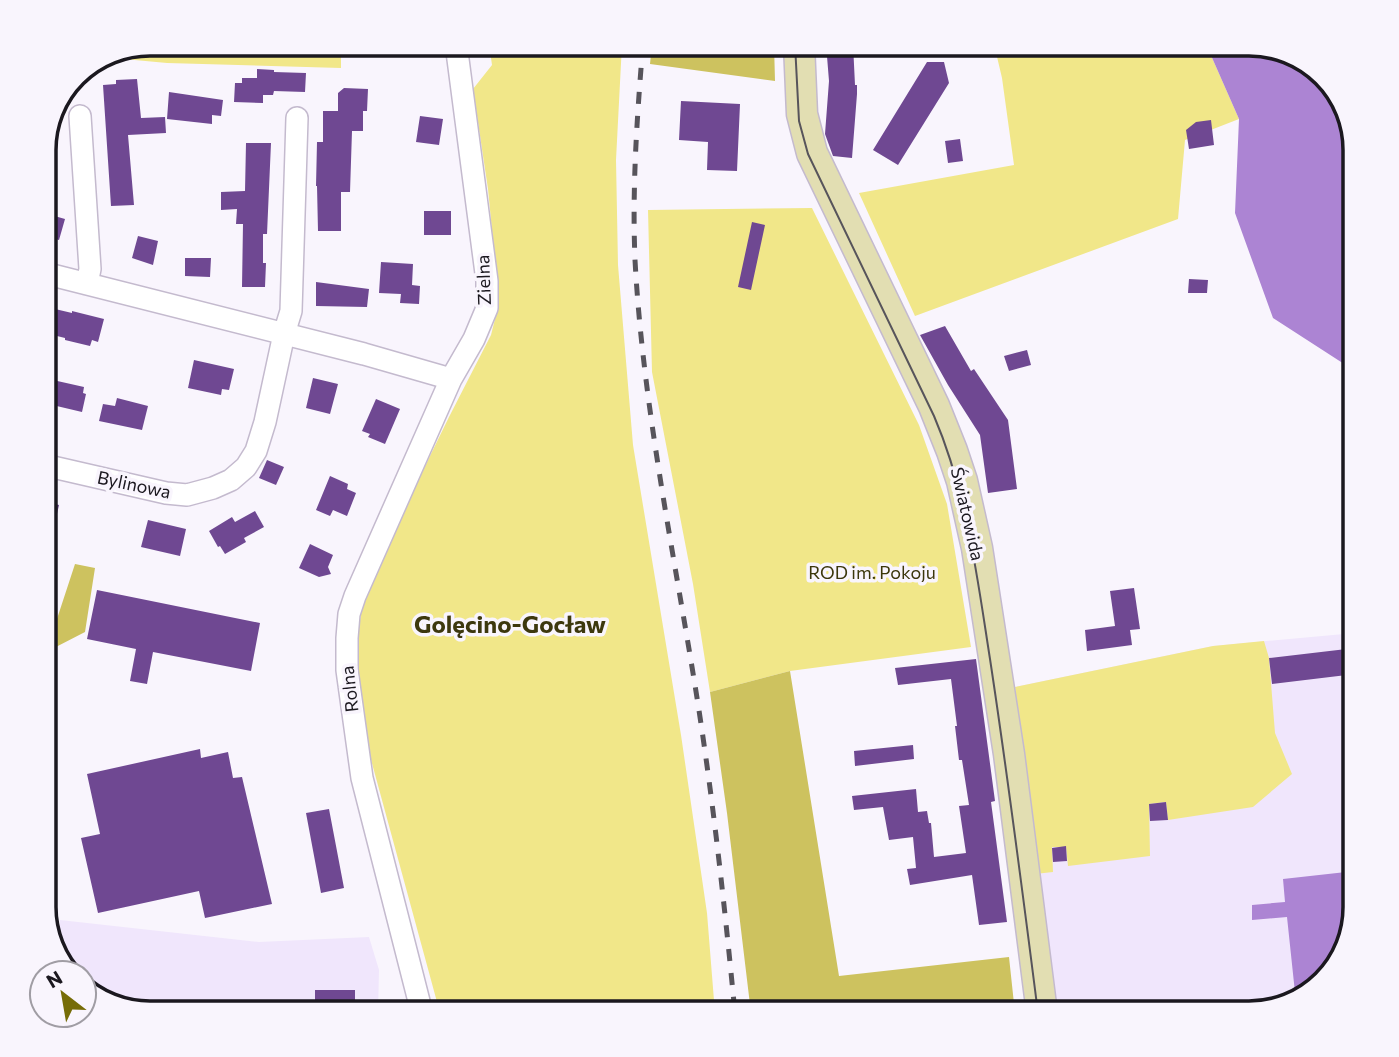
<svg xmlns="http://www.w3.org/2000/svg" width="1399" height="1057" font-family="Commissioner,sans-serif">
<rect width="100%" height="100%" fill="#f9f5fd"/>
<path fill="#f0e6fc" d="M1355,633V907L1333,972L1295,1002L1248,1013H1059L1044,951L1015,687L1213,646Z
M60,920L259,942L369,937L379,970L378,1013H150L85,991L84,973H70L58,958Z"/>
<path fill="#f1e789" d="M151,44H341V68L167,63L113,58Z
M489,44H622L616,160L618,265L633,445L681,735L707,913L715,1013H440L370,756L360,696L356,645L362,608L388,542L449,417L491,335L499,303L488,189L473,89L492,65Z
M994,44H1206L1239,119L1185,140L1178,219L915,316L859,193L1014,165L1002,78Z
M812,208L919,425L947,504L971,647L790,671L710,692L693,584L652,372L648,210Z
M1264,641L1269,658L1275,733L1292,774L1253,807L1168,820L1166,802L1149,804L1150,856L1068,866L1066,847H1052L1053,872L1035,874L1015,687L1213,646Z"/>
<path fill="#cdc25f" d="M652,44H774L775,81L650,64Z
M75,564L95,568L85,632L52,649L54,674H44V625L54,628Z
M790,671L839,976L1009,957L1015,1013H751L727,813L710,692Z"/>
<path fill="#ac84d3" d="M1206,44H1249L1314,66L1344,103L1355,150V371L1273,318L1235,213L1239,119Z
M1355,871V907L1333,972L1296,1002L1287,917L1252,920V905L1285,902L1283,879Z"/>
<path fill="#6f4892" d="M826,44H853L855,85H857V94L852,158L833,156L825,134L829,81Z
M927,62H944L949,83L898,165L873,150Z
M257,69L274,70V72L306,73L305,92L274,91L273,95H263V103L234,102L235,83H242V78H257Z
M137,79L141,118L165,117L166,133L128,135L134,205L111,206L103,85L116,84V80Z
M344,88L368,89L367,111H363V131H352L350,192H341V231H318L317,186H316L317,142H323V111H338V93Z
M169,92L223,100L221,116L212,115V124L167,119Z
M681,101L740,104L737,171L707,170L708,142L679,140Z
M420,116L443,119L439,145L416,142Z
M1211,120L1214,145L1189,149L1186,130L1196,122Z
M960,139L963,161L948,163L945,141Z
M246,143H271L267,234H263V263H266L265,287H242L243,224H236L237,209L221,210V192L245,191Z
M424,211H451V235H424Z
M44,213L65,219L59,240L44,236Z
M752,222L765,225L751,290L738,287Z
M138,236L158,241L153,265L132,258Z
M185,258H211L210,277L185,276Z
M381,262L413,264L412,285L420,286L419,304L400,303L401,294L379,293Z
M1189,279L1208,280L1207,293H1188Z
M316,282L369,289L367,307L316,306Z
M55,309L72,313V311L104,319L98,342L92,340L90,346L65,340V338L49,334Z
M945,326L971,371L974,369L1008,420L1017,489L988,493L980,435L948,385L920,335Z
M1027,350L1031,365L1009,371L1004,356Z
M194,360L234,369L229,390L222,389L221,395L188,388Z
M44,378L84,387L83,393L86,394L82,412L44,403Z
M313,378L338,384L330,414L306,408Z
M117,398L148,406L142,430L99,421L103,404L115,406Z
M376,399L400,409L385,444L368,437L370,434L362,431Z
M267,460L284,467L276,485L259,478Z
M330,476L348,484L347,489L356,493L347,516L333,510L330,516L316,510Z
M44,501L59,505L50,545L44,544Z
M255,511L264,527L244,538L246,542L225,554L220,546L218,547L209,531L232,517L235,522Z
M148,520L186,529L180,556L141,547Z
M310,544L333,555L328,567L331,574L319,577L299,568Z
M1134,588L1140,629L1130,630L1132,645L1087,651L1085,630L1115,626L1110,591Z
M97,590L260,623L251,671L153,652L147,684L130,681L136,649L87,639Z
M1355,648V674L1272,684L1269,658Z
M976,659L995,801L991,802L1007,922L979,925L972,875L910,885L907,869L916,868L913,837L889,840L883,807L854,810L852,796L916,789L918,812L927,811L929,823H931L934,857L966,853L959,806L969,805L962,760H959L955,726H957L951,679L898,685L895,668Z
M913,745L914,759L855,766L854,751Z
M200,749L201,758L228,752L233,778L242,777L272,904L205,918L199,891L98,913L81,838L100,834L87,774Z
M1166,802L1168,820L1150,821L1149,804Z
M329,809L344,888L321,893L306,813Z
M1066,846L1067,861L1053,862L1052,848Z
M315,990H355V1013H315Z"/>
<g fill="none" stroke-linecap="round" stroke-linejoin="round">
<defs>
<path id="street" d="M80,116L90,269L87,284
M44,273L364,354L451,379L474,339L487,308V281L456,44
M44,465L166,493L187,495L213,488L231,480L246,467L256,451L265,422L284,334L291,311L297,118
M422,1013L362,778L347,670V638L349,614L355,596L451,379"/>
<path id="secondary" d="M799,44L802,114L812,153L934,406L952,451L962,481L977,548L1009,754L1042,1013"/>
</defs>
<use href="#street" stroke="#c4bace" stroke-width="24"/>
<use href="#secondary" stroke="#c4bace" stroke-width="33"/>
<use href="#street" stroke="#fff" stroke-width="21"/>
<use href="#secondary" stroke="#e2deb2" stroke-width="30"/>
<path stroke="#57545b" stroke-width="2" d="M795,44L799,121L808,154L934,416C967,493 977,576 990,659C1008,777 1023,895 1038,1013"/>
<path stroke="#57545b" stroke-width="5" stroke-dasharray="12 12" stroke-linecap="butt" d="M643,44C637,116 632,188 635,260C643,408 675,558 698,704C714,807 725,910 735,1013"/>
</g>
<g text-anchor="middle" stroke-width="7" stroke-linejoin="round" paint-order="stroke">
<g font-size="18" fill="#1b181f" stroke="#f9f5fd">
<text transform="translate(484 280) rotate(-92)" y="6">Zielna</text>
<text transform="translate(134 485) rotate(12)" y="6">Bylinowa</text>
<text transform="translate(967 514) rotate(77)" y="6">Światowida</text>
<text transform="translate(350 689) rotate(-96)" y="6">Rolna</text>
</g>
<g font-size="18" fill="#3b360b" stroke="#f9f5fd">
<text x="872" y="579">ROD im. Pokoju</text>
</g>
<g font-size="24" font-weight="bold" fill="#3d380e" stroke="#f9f5fd">
<text x="510" y="633">Golęcino-Gocław</text>
</g>
</g>
<path d="M0 0H1399V1057H0ZM150 56H1249A94 94 0 0 1 1343 150V907A94 94 0 0 1 1249 1001H150A94 94 0 0 1 56 907V150A94 94 0 0 1 150 56Z" fill="#f9f5fd" fill-rule="evenodd"/>
<path fill="none" stroke="#1b181f" stroke-width="3.5" d="M150 56H1249A94 94 0 0 1 1343 150V907A94 94 0 0 1 1249 1001H150A94 94 0 0 1 56 907V150A94 94 0 0 1 150 56Z"/>
<g transform="translate(63 994) rotate(329)"><circle r="33" fill="#f9f5fd" stroke="#a09da4" stroke-width="2"/>
<path d="M0-5L12 26L0 18L-12 26Z" fill="#766c07"/>
<text y="-10" font-size="19" font-weight="bold" text-anchor="middle" fill="#1b181f">N</text>
</g>
</svg>
